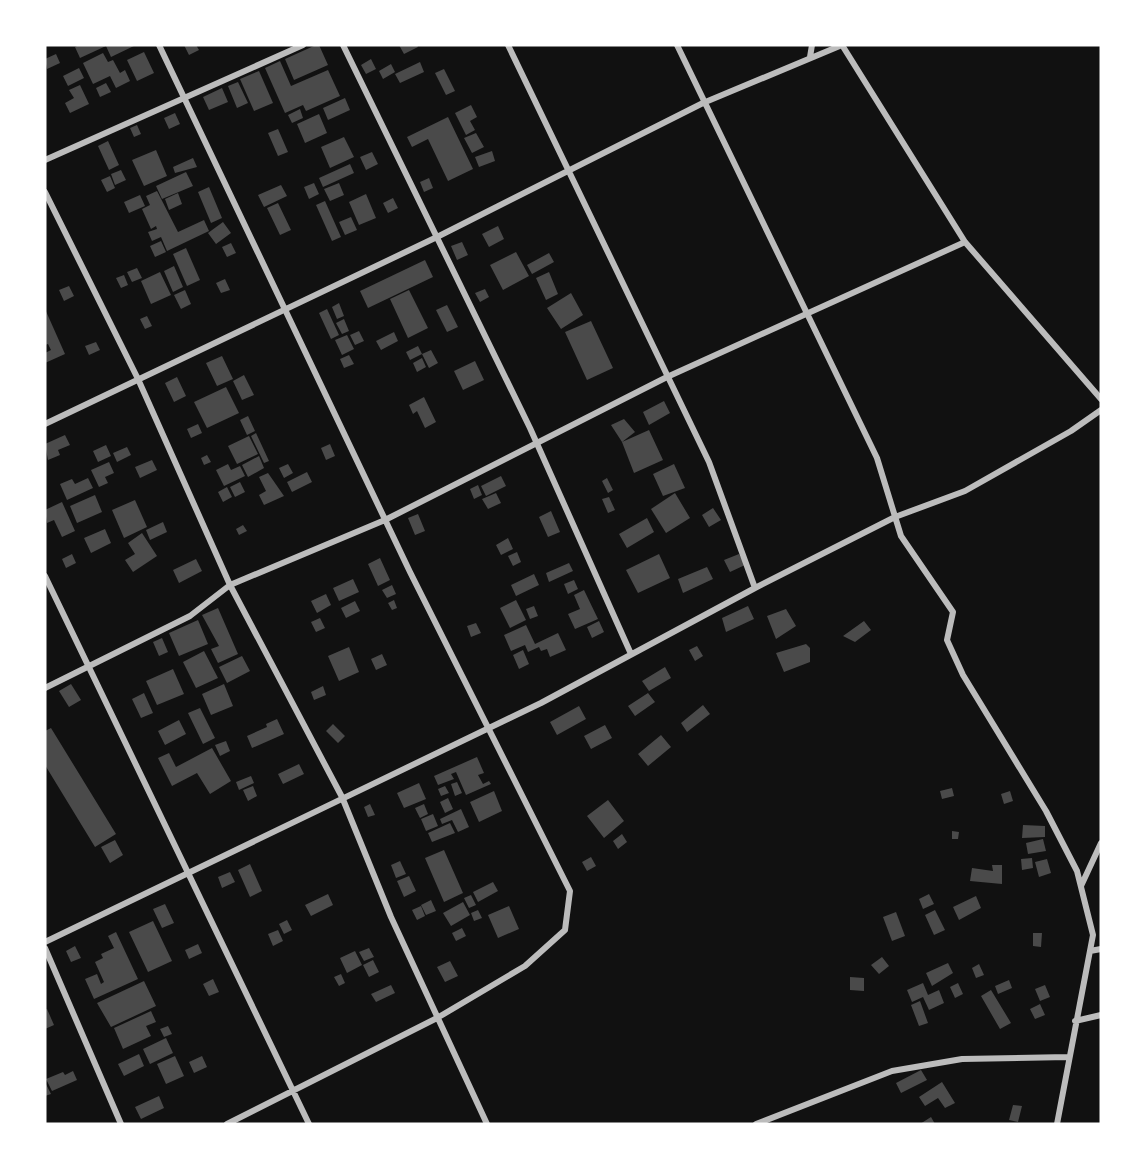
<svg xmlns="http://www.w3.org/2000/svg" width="1146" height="1169" font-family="'Zilla Slab',serif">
<rect width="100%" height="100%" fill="#111"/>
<path fill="#4a4a4a" d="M79,45H136L111,57L106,46L80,58L75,47Z
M184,45H196L199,50L189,55Z
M316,45H319L328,65L294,80L285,59Z
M399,45H417L418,47L404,54Z
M144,52L154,73L137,81L127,60Z
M103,53L108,62L113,60L120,73L125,70L130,81L116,88L110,76L93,84L83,63Z
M56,54L60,63L47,69L45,59Z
M371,59L376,69L366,74L361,65Z
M280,61L291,86L328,70L340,96L306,111L303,105L285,113L265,68Z
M420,62L424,72L400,83L395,74Z
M391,64L395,72L383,79L379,71Z
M79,68L84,78L68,86L63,76Z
M444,69L455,91L446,95L435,73Z
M259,71L273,103L254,111L240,79Z
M238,82L248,103L237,108L228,86Z
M106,83L111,92L100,97L96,88Z
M80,85L89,104L70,113L65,103L74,98L69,90Z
M222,88L228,102L209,110L203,97Z
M345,98L350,110L328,120L323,108Z
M471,105L477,117L470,121L475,130L466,135L455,113Z
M300,109L303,118L292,123L288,115Z
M175,113L180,124L169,129L164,118Z
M319,114L327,133L305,143L297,124Z
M448,117L473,169L448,181L428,139L412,147L407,137Z
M137,125L141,134L134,137L130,128Z
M278,129L288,152L278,156L268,133Z
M476,133L484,147L472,153L464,138Z
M344,137L354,157L330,168L321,147Z
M108,141L119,165L109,170L98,146Z
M156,150L167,176L144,186L132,160Z
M492,151L495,161L479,167L475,157Z
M372,152L378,164L366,170L360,157Z
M193,158L197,167L175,173L173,167Z
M350,164L354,173L323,187L319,178Z
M121,170L126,180L115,185L111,174Z
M186,172L193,186L162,199L156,186Z
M110,176L115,188L107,192L101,180Z
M429,178L433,188L424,192L420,182Z
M314,183L319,194L309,199L304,187Z
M339,183L344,195L330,201L324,189Z
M281,185L287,196L264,207L258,195Z
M209,187L222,218L211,223L198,192Z
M157,191L178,232L204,220L209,231L167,251L161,237L152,241L148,232L157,229L156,226L151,229L142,209L150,205L146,196Z
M178,193L182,204L169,210L165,199Z
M366,194L376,218L359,225L349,202Z
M140,195L145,206L129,213L124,202Z
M393,198L398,208L388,213L383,203Z
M325,201L341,237L332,241L316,205Z
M278,203L291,230L280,235L267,208Z
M351,217L357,230L345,235L339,222Z
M223,222L231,233L216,244L208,233Z
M498,226L504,239L489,247L482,234Z
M161,241L166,252L155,257L150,246Z
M462,242L468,255L457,260L451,246Z
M231,243L236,253L227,257L222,247Z
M186,248L200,280L187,286L173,254Z
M516,252L529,276L503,290L490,265Z
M549,253L554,262L532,274L527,265Z
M425,260L433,277L368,308L360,291Z
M174,266L183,287L173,292L164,271Z
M137,268L142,278L132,282L127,272Z
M160,272L171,295L151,304L141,281Z
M549,272L558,294L546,300L536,278Z
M124,275L128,285L121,288L116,278Z
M225,279L230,290L221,293L216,283Z
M69,286L74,296L64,301L59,290Z
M485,289L489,297L480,302L475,293Z
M185,290L191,304L181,309L174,295Z
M409,290L428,328L408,338L390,299Z
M571,293L583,315L561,329L547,308Z
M339,303L344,316L337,319L332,307Z
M447,305L458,327L447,332L436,310Z
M45,309L65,354L45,363V353L51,350L48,344L45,345Z
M327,309L339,335L331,339L319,313Z
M147,316L152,326L145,329L140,319Z
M344,319L349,331L342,334L336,323Z
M591,321L613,368L587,380L565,332Z
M359,331L364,341L355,345L350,335Z
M394,332L398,341L381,350L376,341Z
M347,335L354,349L342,355L335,340Z
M96,342L100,350L89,355L85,346Z
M418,346L422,354L410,360L406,352Z
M431,350L438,363L429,368L422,354Z
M349,355L354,364L344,368L340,359Z
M222,356L233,379L217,386L206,363Z
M422,358L426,367L417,372L413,363Z
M475,361L484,380L463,390L454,371Z
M244,375L254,395L242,400L233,381Z
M177,377L186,396L174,402L165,383Z
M226,387L239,413L207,428L194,402Z
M424,397L436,422L425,428L417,411L413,414L409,405Z
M664,401L670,413L649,425L643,412Z
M248,416L255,431L247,435L240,420Z
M624,419L635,432L622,442L649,430L663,460L634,473L622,442L611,425Z
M198,424L202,433L191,438L187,429Z
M256,433L269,461L264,463L251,436Z
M65,435L70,445L58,450L60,455L48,460L45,444Z
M249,436L258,454L237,464L228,446Z
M330,444L335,456L326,460L321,448Z
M106,445L111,456L98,462L93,451Z
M127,447L131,455L117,462L113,453Z
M207,455L211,462L204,465L201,458Z
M259,456L264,468L248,477L242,465Z
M152,460L157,470L140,478L135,467Z
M109,462L114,473L105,477L108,483L99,487L91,470Z
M228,464L231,470L240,466L245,476L224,486L216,470Z
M288,464L293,473L284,478L279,468Z
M674,464L685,488L663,496L653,474Z
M307,472L312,482L292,492L287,482Z
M268,473L284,496L264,505L259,495L266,491L259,477Z
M501,476L506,486L486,496L481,486Z
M88,478L93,488L67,500L60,484L72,479L75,484Z
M607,478L613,490L608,493L602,481Z
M240,482L245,492L235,497L230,487Z
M478,485L482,495L474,499L470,489Z
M227,487L232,497L223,502L218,492Z
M496,493L501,503L488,509L482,499Z
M675,493L690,518L666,533L651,509Z
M95,495L102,512L77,523L70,506Z
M609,497L615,510L608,513L602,499Z
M135,500L147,527L124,538L112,510Z
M62,502L75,531L62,537L54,520L47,523L45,510Z
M713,508L721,520L709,527L702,515Z
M551,511L560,532L548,537L539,517Z
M418,514L425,531L415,535L408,518Z
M647,518L654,532L627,548L619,534Z
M163,522L167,532L150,540L146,530Z
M243,525L247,531L239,535L236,529Z
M105,529L111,543L91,553L84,538Z
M142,533L157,556L133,572L125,560L135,554L128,543Z
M508,538L513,549L501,555L496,545Z
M517,552L521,562L513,566L508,556Z
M72,554L76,563L66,568L62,559Z
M659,554L670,578L638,593L626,570Z
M739,554L745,565L730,572L724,560Z
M380,558L390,580L378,586L368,564Z
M196,559L202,571L179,583L173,570Z
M569,563L573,571L549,582L546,573Z
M707,567L713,579L683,593L678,579Z
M534,574L539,585L516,596L511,585Z
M353,579L359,592L339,601L333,588Z
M574,580L578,589L568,594L564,584Z
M392,585L396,594L387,598L382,590Z
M584,590L598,619L575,629L568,614L580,609L574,595Z
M326,594L331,605L317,613L311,601Z
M394,600L397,608L392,610L388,603Z
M516,600L526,620L510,628L500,608Z
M355,601L360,611L346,618L341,608Z
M534,606L538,616L530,619L526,609Z
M748,606L754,619L726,632L722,618Z
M218,608L238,654L218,663L211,649L219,646L202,615Z
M786,609L796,626L776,639L767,616Z
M320,618L325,628L316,632L311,622Z
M198,620L208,644L179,656L169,633Z
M599,621L604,632L592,638L587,627Z
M864,621L871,630L855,642L843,636Z
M476,623L481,633L471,637L467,626Z
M526,625L535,644L558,633L566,650L550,657L547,649L541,651L539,647L528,652L525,645L511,651L504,635Z
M162,638L168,652L159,656L153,642Z
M806,644L810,648V662L784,672L776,653Z
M697,646L703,656L695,661L689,650Z
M349,647L359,672L339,681L328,656Z
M523,650L529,664L519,669L513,655Z
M204,651L218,678L196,688L183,662Z
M382,654L387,665L376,670L371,659Z
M242,656L250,671L227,683L219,667Z
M665,667L671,678L649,691L642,681Z
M173,669L184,694L157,705L146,681Z
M71,684L81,700L69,707L59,691Z
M224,684L233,706L211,715L202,694Z
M323,686L326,695L314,700L311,692Z
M144,693L153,713L141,718L132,699Z
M648,693L655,702L635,716L628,706Z
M703,705L710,714L687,732L681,723Z
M579,706L586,719L557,735L550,722Z
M200,708L215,738L203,744L188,713Z
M277,719L284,734L252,748L247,736L267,727L266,724Z
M179,720L186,734L165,745L158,731Z
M333,724L345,736L338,743L326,731Z
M605,725L612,738L591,749L584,736Z
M51,728L116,834L95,847L45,765V731Z
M661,735L671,747L648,766L638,754Z
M226,741L230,751L220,756L215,745Z
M212,748L231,781L210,794L197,773L172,786L158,758L169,753L176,767Z
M477,757L484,773L478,775L483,784L489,781L491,784L466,795L456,772L451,774L454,779L438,785L434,776Z
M299,764L304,774L283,784L278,774Z
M251,776L254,783L239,790L236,782Z
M457,782L462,793L455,796L451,784Z
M419,783L426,799L404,808L397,793Z
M253,786L257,796L248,801L243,790Z
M445,786L449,793L441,796L438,789Z
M952,788L954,796L942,799L940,791Z
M494,791L502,811L479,822L470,802Z
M1010,791L1013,801L1004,804L1001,794Z
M448,798L453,809L445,813L440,802Z
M608,800L624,821L604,838L587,816Z
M370,804L375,815L368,817L364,807Z
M424,804L428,814L420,818L415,808Z
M461,809L469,827L458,832L452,820L442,824L440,819Z
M433,814L438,826L426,831L421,819Z
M450,823L455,833L432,842L428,833Z
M1023,825L1045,826V837L1022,838Z
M952,831L959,832L958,839H952Z
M622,834L627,842L618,849L613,841Z
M1043,839L1046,851L1028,854L1026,843Z
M115,840L123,855L110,863L101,847Z
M444,850L463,893L444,902L425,858Z
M591,857L596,866L587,871L582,862Z
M1032,858L1033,868L1022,870L1021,859Z
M1047,859L1051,873L1039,877L1035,862Z
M400,861L406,874L396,878L391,865Z
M250,864L262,891L250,897L238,870Z
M992,865H1002V884L970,881L972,868L993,871Z
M230,872L235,882L222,888L218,877Z
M409,876L416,891L404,897L397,881Z
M493,882L498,891L478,902L473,892Z
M328,894L333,905L311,916L305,905Z
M929,894L934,904L923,909L919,899Z
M471,895L476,905L469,908L464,898Z
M976,896L981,908L959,920L953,907Z
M431,900L436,911L426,915L421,905Z
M463,902L470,915L451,926L443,913Z
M165,904L174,923L162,928L153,909Z
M421,906L425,916L417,920L412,910Z
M509,906L519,929L498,938L488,915Z
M478,910L482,918L474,921L471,913Z
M935,910L945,930L934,935L925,915Z
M896,912L905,936L892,941L883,917Z
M287,920L292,930L284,934L279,924Z
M153,921L172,961L148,972L129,932Z
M462,928L466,936L456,941L452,933Z
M278,930L283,941L273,946L268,934Z
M116,932L138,979L94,999L85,979L97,974L101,984L104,982L95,962L103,958L101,954L114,948L108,936Z
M1033,933H1042L1041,947L1033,946Z
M198,944L202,953L189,959L185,950Z
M75,946L81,958L71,962L66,951Z
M369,948L374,957L364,961L359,952Z
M355,951L362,965L347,973L340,958Z
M882,957L889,966L879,974L871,965Z
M373,960L379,972L369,977L363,965Z
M450,961L458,976L445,982L437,967Z
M948,963L953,973L932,986L926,973Z
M979,964L984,975L976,978L972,968Z
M341,974L345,983L339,986L334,977Z
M850,977L864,978V991L850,990Z
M213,979L219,992L209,996L203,984Z
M1009,980L1012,988L998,994L995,986Z
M144,981L156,1006L111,1027L97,1003Z
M923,983L928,995L939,990L944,1003L929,1010L923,997L912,1002L907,990Z
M958,983L963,994L955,998L950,987Z
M391,985L395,993L376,1002L371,994Z
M1045,985L1050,997L1040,1001L1035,989Z
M991,990L1011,1023L1000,1029L981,996Z
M920,1001L928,1023L919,1026L911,1005Z
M1040,1004L1045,1015L1035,1019L1030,1009Z
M47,1009L54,1025L45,1029V1010Z
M151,1011L156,1022L146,1026L151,1036L123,1049L114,1028Z
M168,1026L172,1034L164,1037L160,1029Z
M166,1038L173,1053L150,1064L143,1049Z
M139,1054L144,1066L124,1076L118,1064Z
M175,1056L184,1076L166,1084L157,1064Z
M202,1056L207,1067L194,1073L189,1062Z
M921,1070L927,1080L901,1093L896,1083Z
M73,1071L77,1080L52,1091L46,1079L63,1072L65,1075Z
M45,1082L51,1094L45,1096Z
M942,1082L955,1103L945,1108L938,1098L925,1106L919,1097Z
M159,1096L164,1108L141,1119L135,1107Z
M1013,1105L1022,1106L1018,1122L1009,1120Z
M931,1117L935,1124H920Z"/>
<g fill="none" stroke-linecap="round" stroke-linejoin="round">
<path stroke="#bcbcbc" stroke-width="6" d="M159,45L410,572L570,891L565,930L525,966L437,1018L227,1124
M343,45L530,428L631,654
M508,45L709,462L755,588
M677,45L877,458L901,536L953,612L947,640L963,675L1046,811L1077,871L1093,935L1057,1124
M842,45L965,242L1101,399
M810,57L812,45
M45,160L303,45
M45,192L138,379L230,585L342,797L391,917L487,1124
M45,424L437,237L703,103L842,45
M45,576L309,1124
M45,688L190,616L230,585L385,520L667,377L965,242
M1081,886L1101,843
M45,942L541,703L755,588L895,517L965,491L1071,431L1101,410
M45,948L121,1124
M1090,951L1101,949
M1075,1021L1101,1015
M756,1124L892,1071L962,1059L1068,1057"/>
</g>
<rect width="1146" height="1169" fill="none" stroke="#ffffff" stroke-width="93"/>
</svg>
